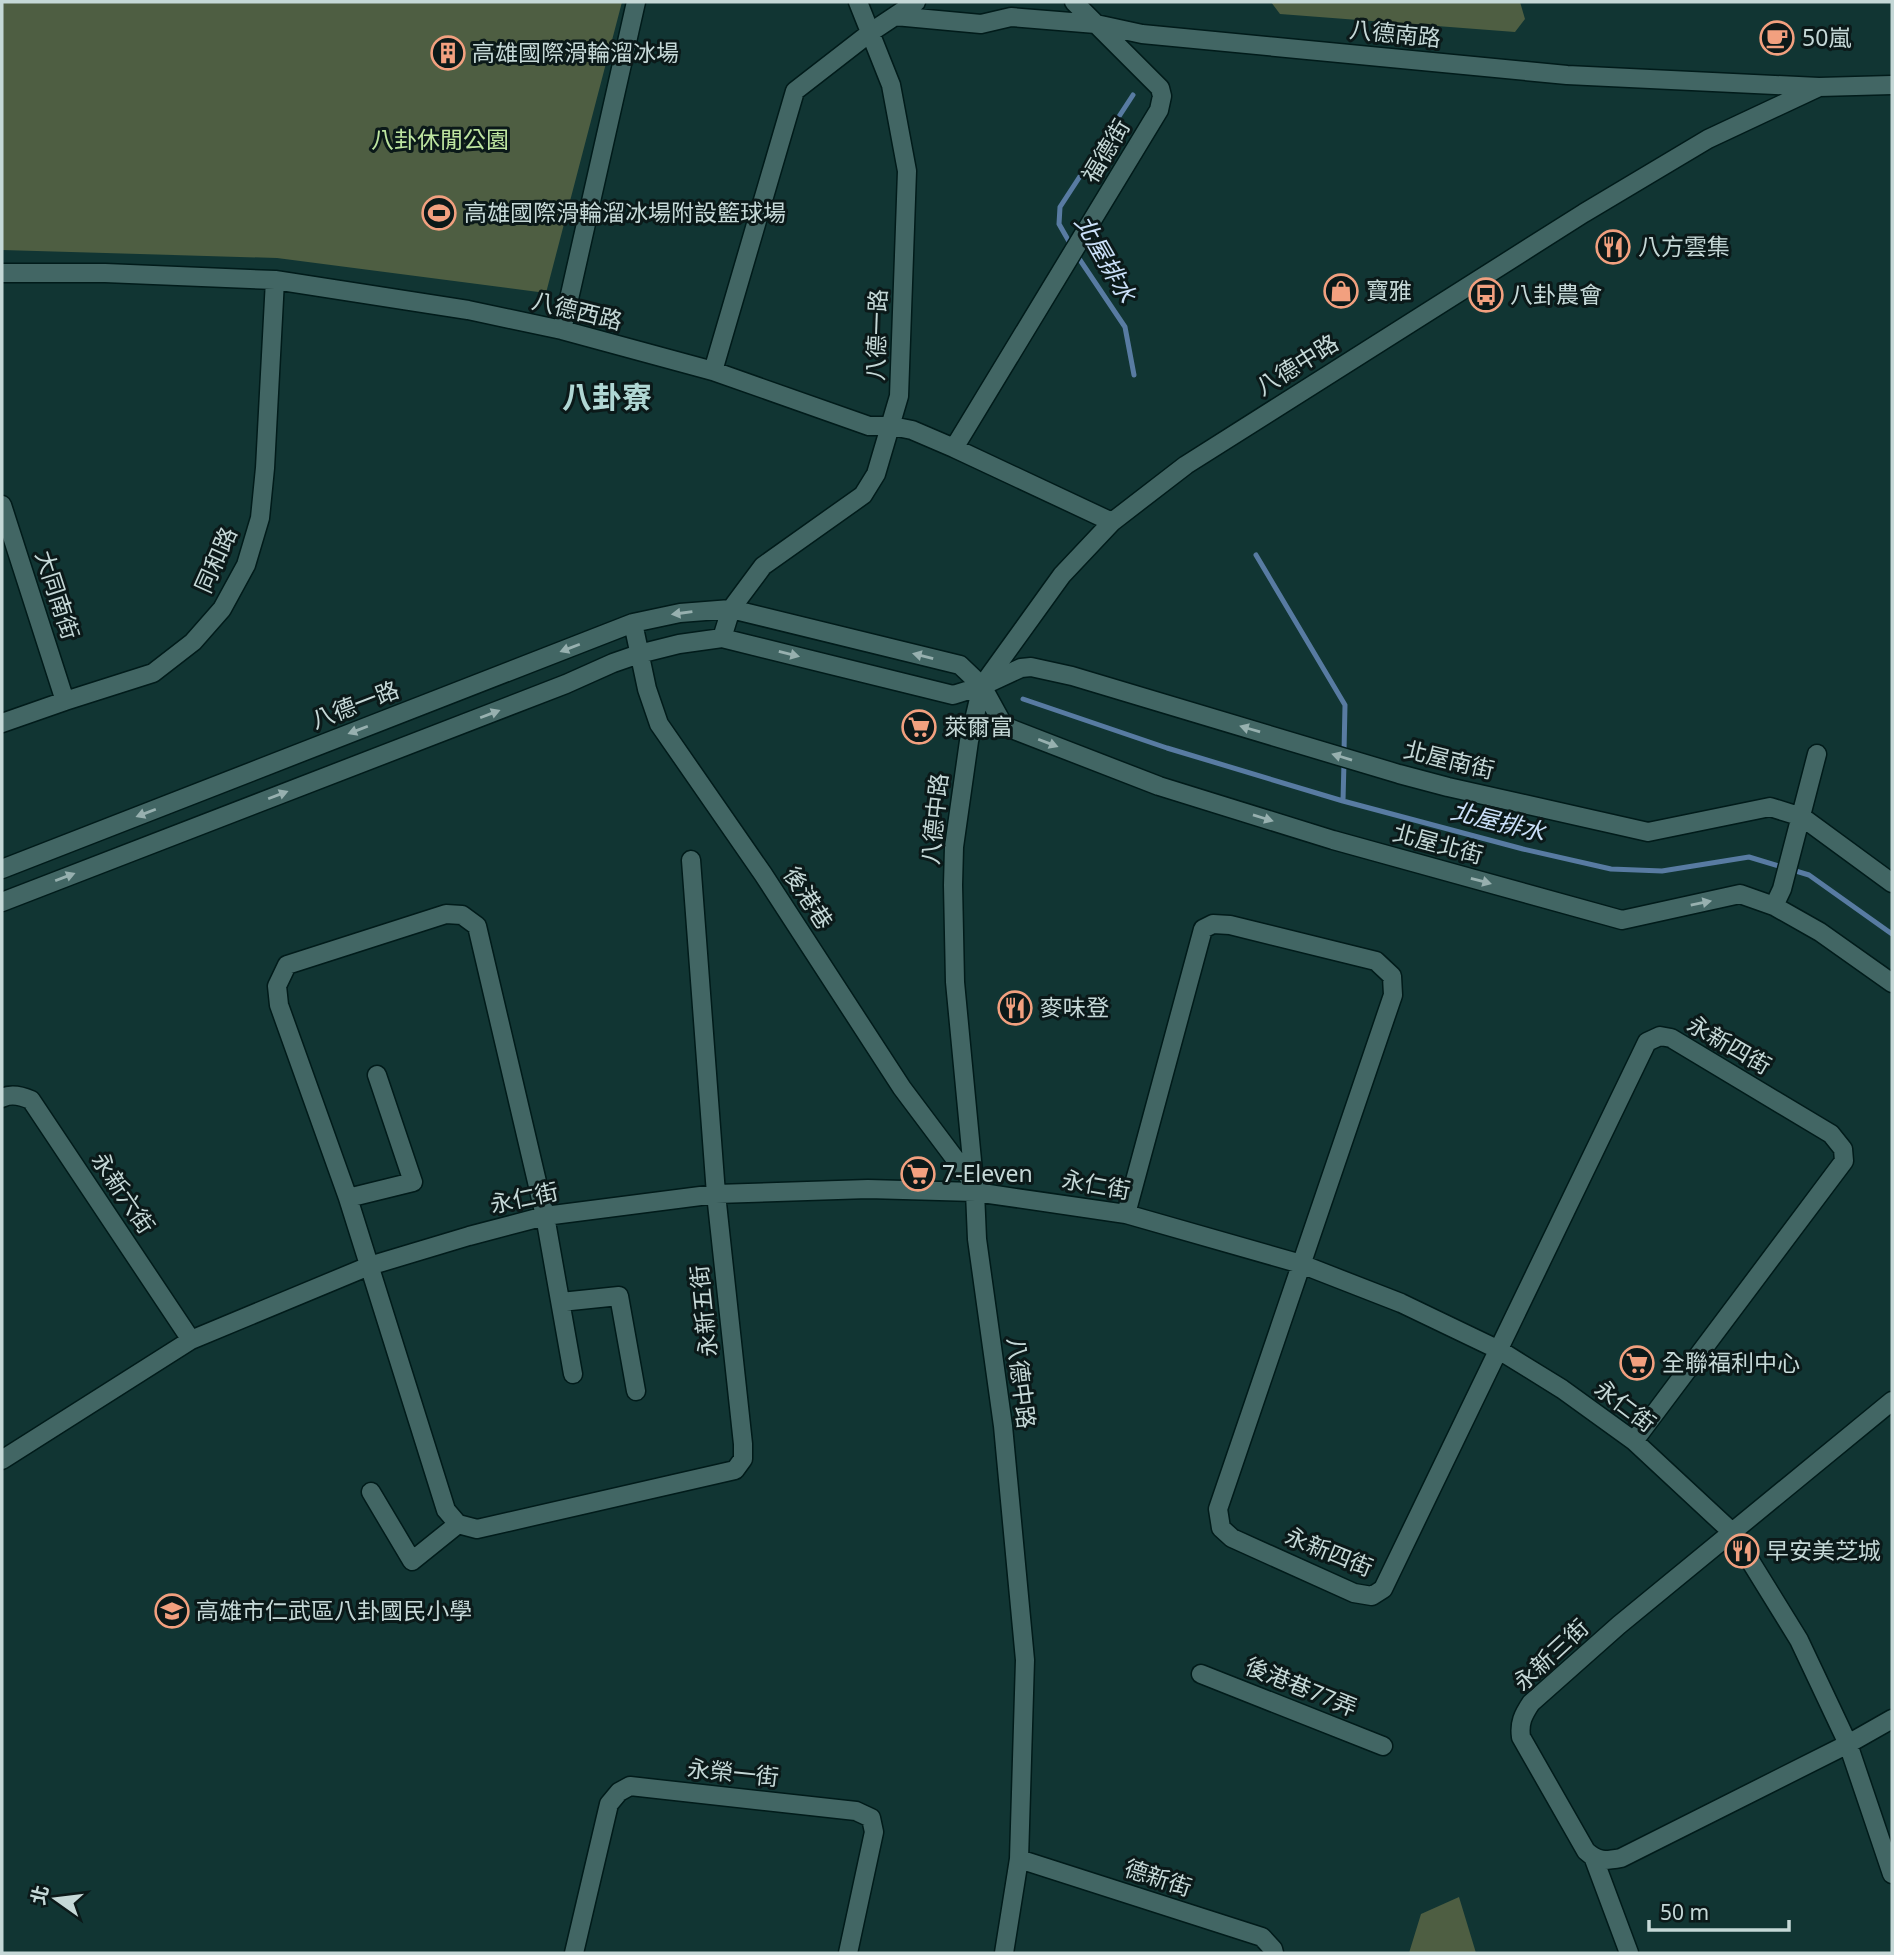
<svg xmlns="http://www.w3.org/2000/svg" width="1894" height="1955" font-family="'Noto Sans','Noto Sans TC',sans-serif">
<rect width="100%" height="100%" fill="#113533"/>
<path fill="#4e5e42" d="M2,2H622L546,293L277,258L2,250Z
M1271,2H1520L1525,19L1515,32L1280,14Z
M1459,1897L1476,1953H1409L1421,1914Z"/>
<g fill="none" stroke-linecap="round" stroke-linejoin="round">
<path stroke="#587ba2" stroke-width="5" d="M1071,245L1059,224L1060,207L1133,95
M1076,254L1125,327L1134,375
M1256,555L1345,705L1344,752
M1023,699L1167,748L1343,801L1523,849L1611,869L1662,871L1749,857L1809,875L1892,934
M1343,801L1344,762"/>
<defs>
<path id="minor" d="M895,16L981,24L1011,17L1096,24L1142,34L1567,75L1819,87L1892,85
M2,273H105L275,280L468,310L562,330L713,371L869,426H892L912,430L954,448L1112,522
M562,330L636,2
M713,371L795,91L871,32L916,2
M954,448L1159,110L1162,96L1160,88L1074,2
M2,505L65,701
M633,623L647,689L659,724L763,874L902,1088L974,1184
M722,638L731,609L763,566L863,495L876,474L899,396L907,171L891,85L858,2
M2,723L65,701L153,673L193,642L222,609L246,565L260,518L265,468L275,280
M2,869L633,623L680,613L731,609L960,665L982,686L1004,726L1159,786L1333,840L1622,920L1740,894L1774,906L1820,932L1892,983
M2,902L566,684L613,663L639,654L679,644L722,638L953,695L982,686L1021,668L1031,667L1072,676L1399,774L1448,787L1648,832L1770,807L1802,817L1892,883
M1774,906L1782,889L1817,754
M2,1098C11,1093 22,1096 31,1100L191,1340
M348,1198L413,1182L377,1075
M1126,1214L1203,929L1213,924L1230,925L1376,961L1392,976L1393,995L1218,1509L1221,1528L1232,1538L1354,1593L1372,1596L1383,1589L1647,1042L1660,1036L1671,1038L1831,1134L1843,1149L1844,1161L1634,1441
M561,1302L619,1296L636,1391
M573,1374L545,1216L477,926L462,915L446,914L287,965L277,986L279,1005L348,1198L446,1510L458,1524L477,1529L735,1470L743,1459V1444L716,1194L691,860
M1892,1401L1619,1625L1531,1703C1523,1715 1519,1723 1521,1737L1586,1851C1598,1862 1605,1861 1621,1858L1848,1744L1892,1719
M2,1460L191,1340L369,1266L469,1236L545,1216L716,1194L868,1189L975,1192L1126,1214L1301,1264L1401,1303L1499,1350L1562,1389L1634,1441L1733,1533L1799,1640L1848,1744L1892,1874
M371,1492L412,1561L458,1524
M1201,1674L1383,1746
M1019,1859L1262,1937L1273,1949L1274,1953
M1594,1859L1629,1953
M574,1953L609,1804L619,1792L630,1786L856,1811L871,1818L874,1832L848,1953
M1004,1953L1019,1859L1025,1660L1003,1426L977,1239L975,1192L955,982L953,885L954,847L969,741L982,686L1062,575L1112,522L1186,465L1584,213L1708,139L1819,87"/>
</defs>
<use href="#minor" stroke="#011b1a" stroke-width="21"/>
<use href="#minor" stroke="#426664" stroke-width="18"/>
</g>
<defs><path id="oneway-solid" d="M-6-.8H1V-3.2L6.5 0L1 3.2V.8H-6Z" transform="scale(1.75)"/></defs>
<g fill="#97b0af">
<use href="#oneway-solid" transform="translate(682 613) rotate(172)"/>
<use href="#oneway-solid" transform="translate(570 648) rotate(159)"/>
<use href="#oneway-solid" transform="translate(789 654) rotate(14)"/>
<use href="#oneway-solid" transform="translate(923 656) rotate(-166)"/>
<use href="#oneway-solid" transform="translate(490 714) rotate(-21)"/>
<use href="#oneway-solid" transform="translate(1250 729) rotate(-164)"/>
<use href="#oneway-solid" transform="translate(358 730) rotate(159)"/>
<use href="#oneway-solid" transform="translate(1048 743) rotate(21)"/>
<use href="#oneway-solid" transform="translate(1342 757) rotate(-163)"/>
<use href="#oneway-solid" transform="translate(278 795) rotate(-21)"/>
<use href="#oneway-solid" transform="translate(146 813) rotate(159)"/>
<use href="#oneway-solid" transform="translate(1263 818) rotate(17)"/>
<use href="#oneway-solid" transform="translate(65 877) rotate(-21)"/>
<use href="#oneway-solid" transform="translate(1481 881) rotate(15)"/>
<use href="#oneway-solid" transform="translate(1701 903) rotate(-12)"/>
</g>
<defs>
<symbol id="cafe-ring" viewBox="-11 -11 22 22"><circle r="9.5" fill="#0b1919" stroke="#f2a07f" stroke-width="1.5"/><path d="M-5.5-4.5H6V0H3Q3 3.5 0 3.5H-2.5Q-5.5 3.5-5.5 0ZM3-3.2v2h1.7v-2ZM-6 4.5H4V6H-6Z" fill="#f2a07f"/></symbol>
<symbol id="building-ring" viewBox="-11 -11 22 22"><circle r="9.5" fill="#0b1919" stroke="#f2a07f" stroke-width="1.5"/><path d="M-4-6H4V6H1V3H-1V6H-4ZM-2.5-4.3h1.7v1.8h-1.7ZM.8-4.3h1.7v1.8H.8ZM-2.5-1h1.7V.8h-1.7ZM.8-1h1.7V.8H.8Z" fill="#f2a07f"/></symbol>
<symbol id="stadium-ring" viewBox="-11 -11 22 22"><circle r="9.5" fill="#0b1919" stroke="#f2a07f" stroke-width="1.5"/><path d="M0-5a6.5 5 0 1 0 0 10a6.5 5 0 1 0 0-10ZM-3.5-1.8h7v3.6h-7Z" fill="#f2a07f"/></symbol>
<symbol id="restaurant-ring" viewBox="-11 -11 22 22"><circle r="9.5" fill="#0b1919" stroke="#f2a07f" stroke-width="1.5"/><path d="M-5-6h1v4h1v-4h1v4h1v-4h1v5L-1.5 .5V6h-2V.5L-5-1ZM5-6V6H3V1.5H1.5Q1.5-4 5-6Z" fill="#f2a07f"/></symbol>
<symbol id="shop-ring" viewBox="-11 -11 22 22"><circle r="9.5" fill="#0b1919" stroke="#f2a07f" stroke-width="1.5"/><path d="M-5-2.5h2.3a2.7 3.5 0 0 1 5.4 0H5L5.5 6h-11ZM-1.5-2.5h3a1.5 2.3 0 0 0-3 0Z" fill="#f2a07f"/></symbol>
<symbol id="bus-ring" viewBox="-11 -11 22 22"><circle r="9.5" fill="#0b1919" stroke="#f2a07f" stroke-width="1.5"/><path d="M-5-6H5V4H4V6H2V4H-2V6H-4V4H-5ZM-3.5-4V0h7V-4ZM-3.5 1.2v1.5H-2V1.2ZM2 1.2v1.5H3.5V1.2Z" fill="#f2a07f"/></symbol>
<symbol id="supermarket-ring" viewBox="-11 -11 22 22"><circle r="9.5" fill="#0b1919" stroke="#f2a07f" stroke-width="1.5"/><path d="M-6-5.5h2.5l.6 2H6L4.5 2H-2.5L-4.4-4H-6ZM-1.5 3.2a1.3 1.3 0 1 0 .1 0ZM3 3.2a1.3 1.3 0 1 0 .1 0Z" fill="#f2a07f"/></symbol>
<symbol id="school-ring" viewBox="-11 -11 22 22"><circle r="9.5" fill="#0b1919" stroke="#f2a07f" stroke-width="1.5"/><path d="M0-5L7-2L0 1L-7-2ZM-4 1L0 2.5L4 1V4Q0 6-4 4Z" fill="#f2a07f"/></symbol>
</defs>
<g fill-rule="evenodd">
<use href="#cafe-ring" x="1758" y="19" width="38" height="38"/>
<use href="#building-ring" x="429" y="34" width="38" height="38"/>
<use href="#stadium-ring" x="420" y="194" width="38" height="38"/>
<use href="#restaurant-ring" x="1594" y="228" width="38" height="38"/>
<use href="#shop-ring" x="1322" y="272" width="38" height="38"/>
<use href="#bus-ring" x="1467" y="276" width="38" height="38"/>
<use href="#supermarket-ring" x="900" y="708" width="38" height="38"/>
<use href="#restaurant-ring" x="996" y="989" width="38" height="38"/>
<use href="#supermarket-ring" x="899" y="1155" width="38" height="38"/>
<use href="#supermarket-ring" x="1618" y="1344" width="38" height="38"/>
<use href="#restaurant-ring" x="1723" y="1532" width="38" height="38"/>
<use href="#school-ring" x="153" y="1592" width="38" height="38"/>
</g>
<g text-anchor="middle" stroke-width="6" stroke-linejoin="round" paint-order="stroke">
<g font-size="23" fill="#c5d8d7" stroke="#0b1919">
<text transform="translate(1395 34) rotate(6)" y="8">八德南路</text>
<text transform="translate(1106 151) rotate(-59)" y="8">福德街</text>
<text transform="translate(577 311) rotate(14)" y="8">八德西路</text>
<text transform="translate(877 335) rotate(-88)" y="8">八德一路</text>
<text transform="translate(1297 365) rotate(-32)" y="8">八德中路</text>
<text transform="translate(216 560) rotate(-66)" y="8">同和路</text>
<text transform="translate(57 595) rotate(72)" y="8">大同南街</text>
<text transform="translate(355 705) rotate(-21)" y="8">八德一路</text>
<text transform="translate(1449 760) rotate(14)" y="8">北屋南街</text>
<text transform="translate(935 819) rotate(-84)" y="8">八德中路</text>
<text transform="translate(1438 844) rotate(15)" y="8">北屋北街</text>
<text transform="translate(808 898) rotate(57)" y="8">後港巷</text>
<text transform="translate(1729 1045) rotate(30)" y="8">永新四街</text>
<text transform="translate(1096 1185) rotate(10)" y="8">永仁街</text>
<text transform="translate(123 1193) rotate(56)" y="8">永新六街</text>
<text transform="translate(524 1198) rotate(-12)" y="8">永仁街</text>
<text transform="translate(704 1311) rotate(-96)" y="8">永新五街</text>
<text transform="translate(1021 1383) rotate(83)" y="8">八德中路</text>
<text transform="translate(1625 1406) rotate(37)" y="8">永仁街</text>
<text transform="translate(1329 1552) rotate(22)" y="8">永新四街</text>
<text transform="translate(1551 1655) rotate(-43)" y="8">永新三街</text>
<text transform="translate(1301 1687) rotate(22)" y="8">後港巷77弄</text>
<text transform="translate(733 1773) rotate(6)" y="8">永榮一街</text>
<text transform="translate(1158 1878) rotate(18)" y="8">德新街</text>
</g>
<g font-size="23" fill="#c5d8d7" stroke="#0b1919" text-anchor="start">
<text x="1802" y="46">50嵐</text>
<text x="472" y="61">高雄國際滑輪溜冰場</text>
<text x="464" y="221">高雄國際滑輪溜冰場附設籃球場</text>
<text x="1638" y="255">八方雲集</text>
<text x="1366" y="299">寶雅</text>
<text x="1510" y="303">八卦農會</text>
<text x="944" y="735">萊爾富</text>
<text x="1040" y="1016">麥味登</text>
<text x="942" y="1182">7-Eleven</text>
<text x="1662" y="1371">全聯福利中心</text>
<text x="1766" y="1559">早安美芝城</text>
<text x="196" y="1619">高雄市仁武區八卦國民小學</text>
</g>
<g font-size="23" fill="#bee6a0" stroke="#0b1919">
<text x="440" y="148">八卦休閒公園</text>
</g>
<g font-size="24" font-style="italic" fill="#cbe0f9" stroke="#0b1919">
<text transform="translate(1105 259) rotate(60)" y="8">北屋排水</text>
<text transform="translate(1498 822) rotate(14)" y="8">北屋排水</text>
</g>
<g font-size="30" font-weight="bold" fill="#b0d7d4" stroke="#0b1919">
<text x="607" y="408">八卦寮</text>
</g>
</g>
<rect width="1894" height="1955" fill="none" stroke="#c5d8d7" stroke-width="7"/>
<g transform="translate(56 1899) rotate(284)" stroke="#0b1919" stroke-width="5" paint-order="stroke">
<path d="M0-5L12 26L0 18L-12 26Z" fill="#c5d8d7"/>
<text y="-10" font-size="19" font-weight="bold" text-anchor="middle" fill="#c5d8d7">北</text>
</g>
<path d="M1649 1920v10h140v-10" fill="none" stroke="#c5d8d7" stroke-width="3.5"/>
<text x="1660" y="1920" font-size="21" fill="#c5d8d7" stroke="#0b1919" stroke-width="5" paint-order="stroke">50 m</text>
</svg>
